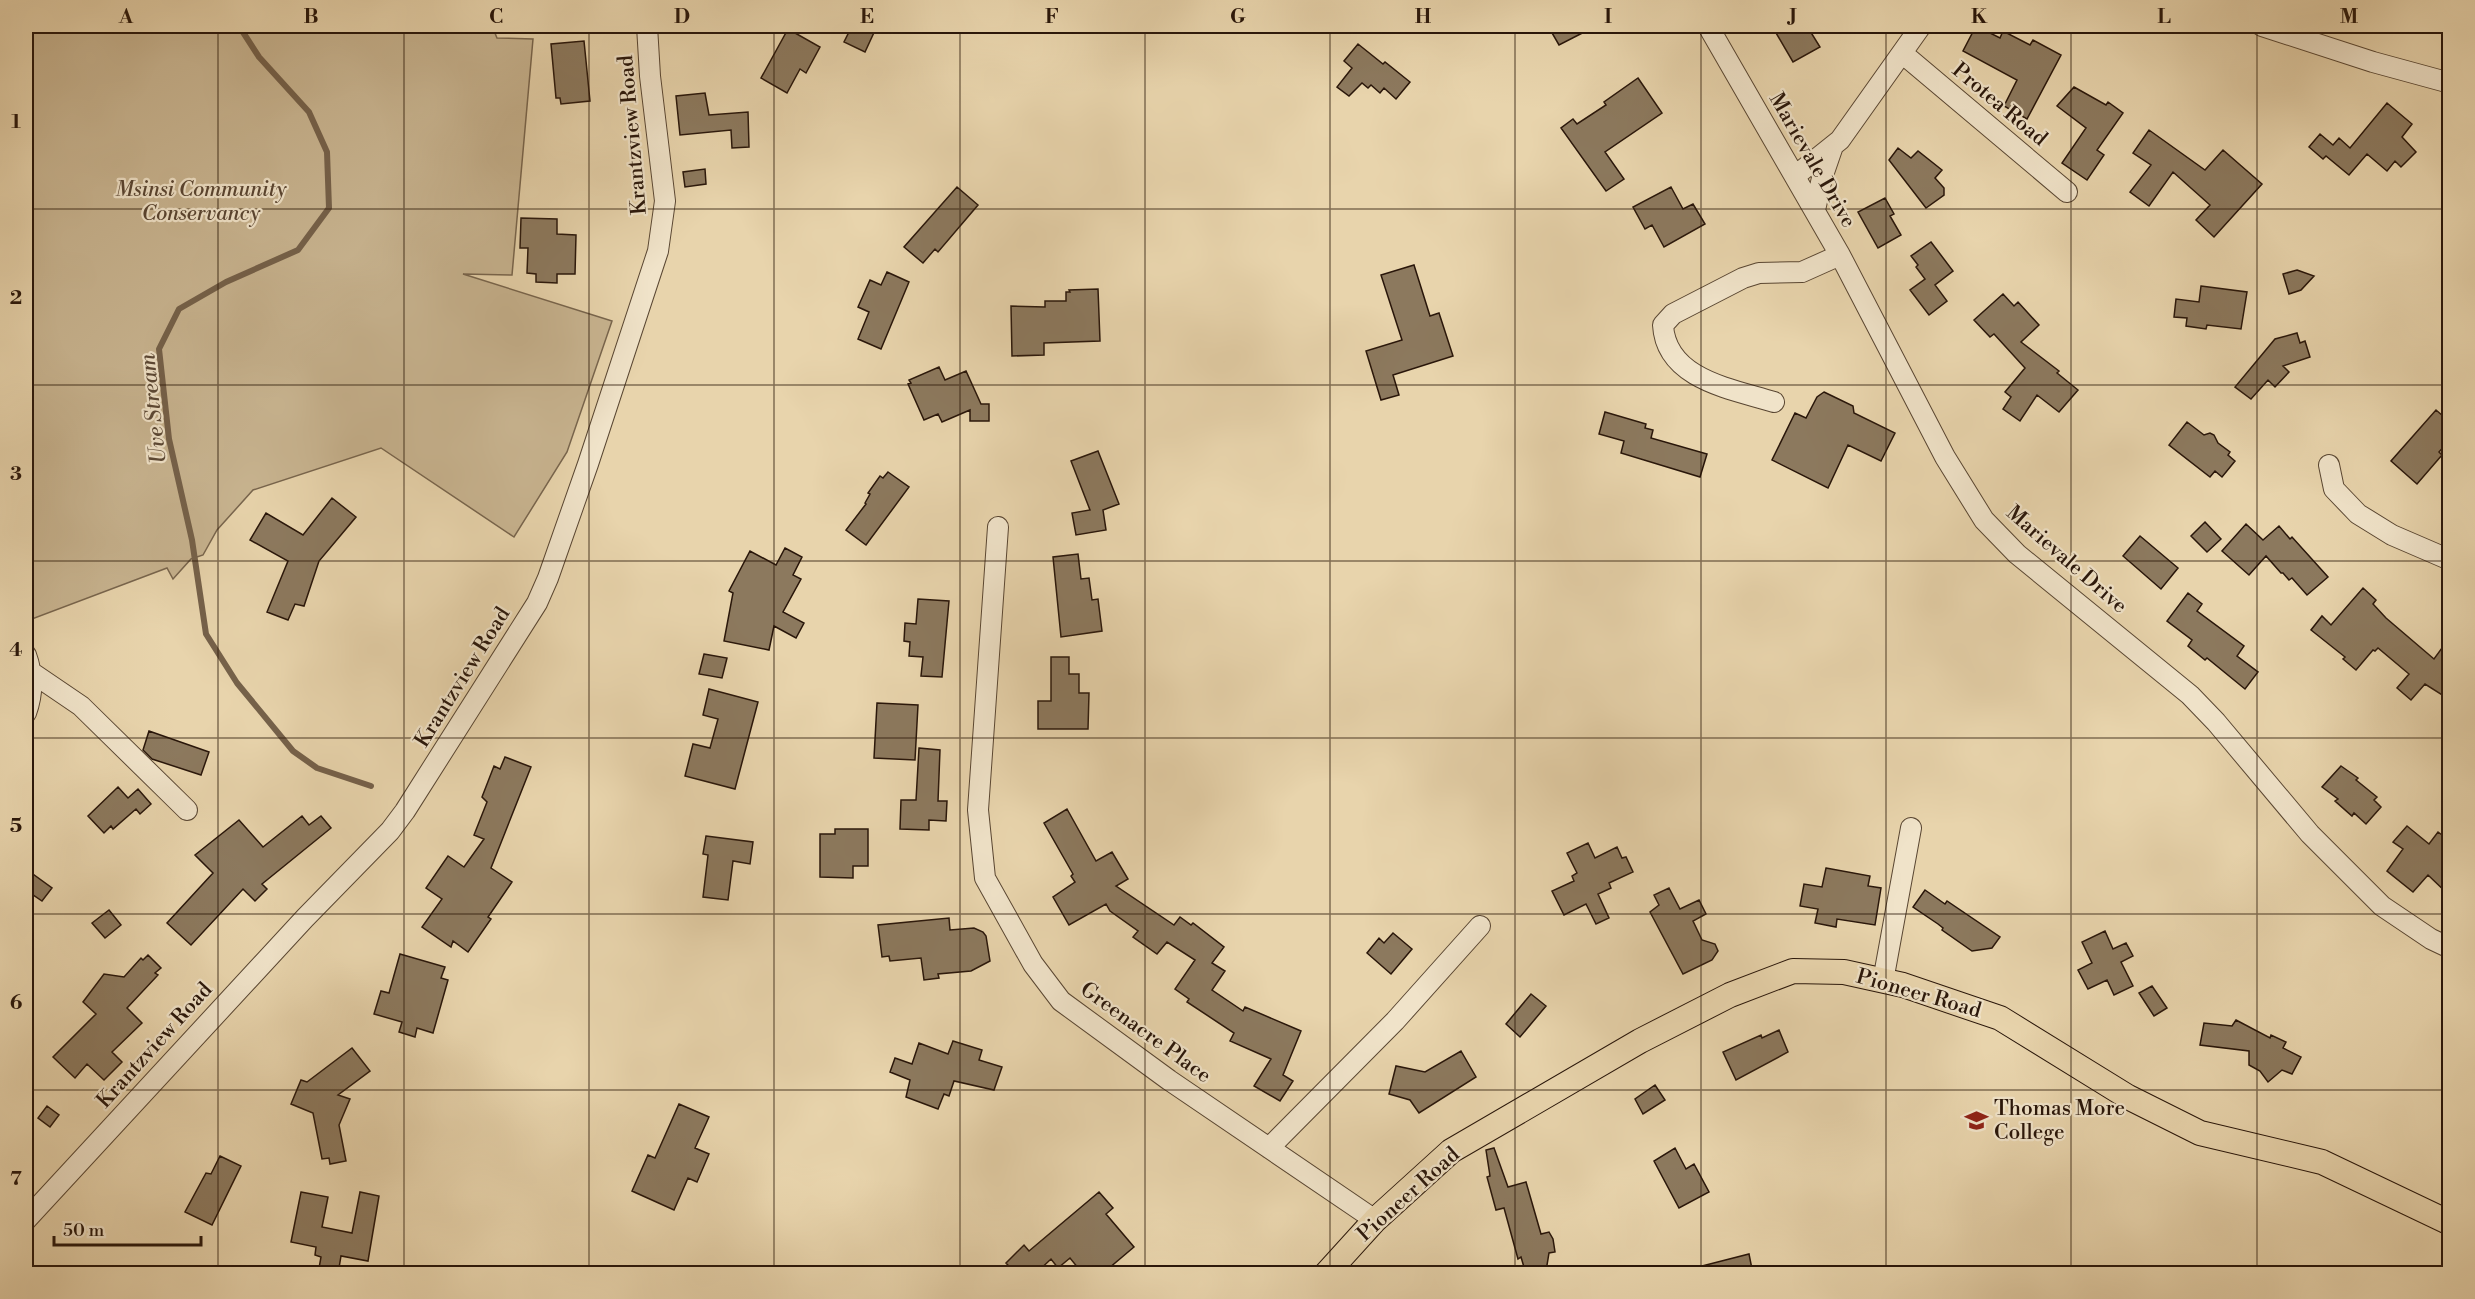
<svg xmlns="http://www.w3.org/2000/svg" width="2475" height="1299" font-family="'Libre Bodoni',serif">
<rect width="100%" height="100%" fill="#e8d4ac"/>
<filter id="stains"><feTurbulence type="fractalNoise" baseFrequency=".00333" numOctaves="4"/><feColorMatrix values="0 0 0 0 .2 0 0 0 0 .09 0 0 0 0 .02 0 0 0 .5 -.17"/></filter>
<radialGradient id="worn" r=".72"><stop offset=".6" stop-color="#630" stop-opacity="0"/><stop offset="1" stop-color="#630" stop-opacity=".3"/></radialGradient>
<path fill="#c8b490" stroke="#78654d" stroke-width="1.5" d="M26,26H492L497,38L533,39L512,275L463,274L612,321L567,452L514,537L381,448L253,490L217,530L203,555L191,559L173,579L167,568L32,619L26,617Z"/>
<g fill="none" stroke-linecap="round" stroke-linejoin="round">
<path stroke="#75614a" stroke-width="6" d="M239,26L259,57L309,112L327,152L329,208L298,250L226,282L179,309L159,349L169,439L192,540L206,634L237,683L293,751L317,768L371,786"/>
</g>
<path fill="#8c795e" stroke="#29160a" stroke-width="1.5" d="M852,26H877L865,52L844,42Z
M1548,26H1596L1559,45Z
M1772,26H1807L1820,47L1793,62Z
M1976,26L2000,38L2003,31L2030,45L2033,40L2061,55L2027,119L2004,106L2017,80L1963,51Z
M788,29L820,47L806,73L800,69L787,93L761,78Z
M584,41L590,101L561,104L560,98H556L551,44Z
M1358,44L1383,64L1385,62L1410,82L1396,99L1384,88L1380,93L1371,85L1368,88L1362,83L1349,96L1337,87L1352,68L1344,61Z
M1638,78L1662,113L1605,152L1624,179L1606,191L1561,128L1573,119L1577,124L1606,105L1604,102Z
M2074,87L2106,105L2108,102L2123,113L2097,150L2104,155L2087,180L2062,163L2086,128L2057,106Z
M705,93L709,115L748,112L749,147L732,148L731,130L680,135L676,96Z
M2387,103L2412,124L2402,137L2416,152L2401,167L2395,161L2387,171L2367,154L2349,175L2326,156L2323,159L2309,147L2320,134L2333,145L2339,138L2350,148Z
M2149,130L2205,170L2223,150L2262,184L2214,237L2196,220L2210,205L2173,172L2149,206L2130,192L2151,165L2133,153Z
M1898,148L1911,158L1918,151L1942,170L1935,178L1944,188V195L1926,208L1889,160Z
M705,169L706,184L685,187L683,172Z
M957,187L978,205L938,252L935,249L923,263L904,247Z
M1671,187L1683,209L1693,204L1705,224L1664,247L1652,225L1645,229L1633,207Z
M1885,198L1894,214L1890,216L1901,235L1878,248L1858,212Z
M521,218L557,219V234L576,235L575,274H557V283L536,282V274L527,273L528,248H520Z
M1931,242L1953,271L1935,285L1947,301L1929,315L1910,290L1925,279L1916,267L1918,265L1911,256Z
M1414,265L1430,316L1439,313L1453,356L1393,375L1399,395L1381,400L1366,351L1402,340L1381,275Z
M2297,270L2314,276L2301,290L2289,294L2283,274Z
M887,272L909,282L881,349L858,339L869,312L858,307L870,280L881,285Z
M2201,286L2247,292L2241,329L2207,325L2206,329L2186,326L2187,318L2174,317L2176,299L2199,302Z
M1098,289L1100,341L1044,343V355L1012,356L1011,306L1045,307V301H1066V292H1070L1069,290Z
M2003,294L2014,306L2018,302L2039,325L2021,342L2059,371L2057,373L2078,390L2059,412L2037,395L2020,421L2003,409L2011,397L2005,392L2025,368L1994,334L1990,337L1974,320Z
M2297,333L2300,343L2305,341L2310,357L2283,366L2289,372L2275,387L2268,380L2251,399L2235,387L2275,339Z
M939,367L945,380L966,371L981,404H989V421H970V410L942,422L938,414L924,420L908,384L911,383L909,380Z
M1824,392L1853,406L1854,413L1895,433L1881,461L1848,445L1828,488L1772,460L1795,413L1806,418L1817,397Z
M2436,410L2450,422V440L2439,452L2442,455L2417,484L2391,461Z
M1605,412L1646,424L1645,428L1653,430L1651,438L1707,454L1700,477L1621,453L1624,441L1599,434Z
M2187,422L2204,435L2210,433L2214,435L2218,443L2230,452L2228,455L2235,461L2222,477L2215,471L2210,477L2169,445Z
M1098,451L1119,504L1103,510L1106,530L1076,535L1072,513L1090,510L1071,461Z
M888,472L909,487L866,545L846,530L866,504L865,503L870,494L868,493L880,476L883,478Z
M332,498L356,517L319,561L304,606L295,604L288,620L267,612L288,561L250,540L266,513L303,535Z
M2205,522L2221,539L2207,552L2191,536Z
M2246,524L2263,540L2279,526L2290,539L2292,537L2328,577L2307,595L2292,578L2289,580L2283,573H2281L2266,556L2249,575L2222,551Z
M2140,536L2178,568L2161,589L2123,556Z
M785,548L802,557L793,575L801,579L783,612L804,623L796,638L774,626L769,650L724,641L733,593L729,591L750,551L776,565Z
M1078,554L1081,579L1089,578L1092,600L1098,599L1102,631L1061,637L1053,557Z
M2363,588L2376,600L2373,604L2386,618L2434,659L2450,637V700L2425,684L2411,700L2397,688L2409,674L2378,648L2375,651L2373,650L2356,670L2343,659L2345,657L2311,630L2322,616L2331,625Z
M2188,593L2202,604L2197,611L2244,646L2237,656L2258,672L2245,689L2207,658L2205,660L2188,646L2192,640L2167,621Z
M918,599L949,601L942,677L921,676L923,657L909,656L910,642L904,641L905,623L916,624Z
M704,654L727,658L722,678L699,674Z
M1051,657H1069V674H1079V693H1089L1088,729H1038V701H1051Z
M709,689L758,702L735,789L685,776L693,744L710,748L718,719L703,715Z
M877,703L918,705L915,760L874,758Z
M149,731L209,752L201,775L152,759L143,750Z
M919,748L940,750L938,801H947L946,821L929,820V830L900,829L901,800H916Z
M505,757L531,767L491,868L512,882L488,917L491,919L468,952L453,941L451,947L422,927L442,899L426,888L448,856L464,867L484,839L474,835L487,802L482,797L494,766L500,769Z
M2341,766L2358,778L2356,780L2377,797L2374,800L2381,807L2366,824L2354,813L2352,816L2335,801L2338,799L2322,787Z
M118,787L128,798L138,789L151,804L140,814L136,809L113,829L111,826L104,833L88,816Z
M1067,809L1096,861L1112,852L1128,879L1116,886L1174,925L1180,917L1191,925L1193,923L1224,947L1212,963L1225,971L1212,990L1243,1011L1245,1007L1301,1031L1283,1075L1293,1081L1280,1101L1254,1086L1271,1059L1230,1041L1234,1033L1187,1002L1189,999L1175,989L1195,960L1167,942L1157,954L1133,937L1138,931L1110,911L1106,904L1069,925L1053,897L1075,882L1071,876L1073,874L1044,823Z
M302,816L309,825L321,816L331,828L262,884L267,889L255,901L243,889L191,945L167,923L213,873L195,855L239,820L263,847Z
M2407,826L2429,844L2438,832L2450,841V896L2428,875L2413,892L2387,871L2403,849L2393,842Z
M835,829H868V866H853V878L820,877V834H835Z
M706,836L753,842L750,864L733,861L728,900L703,897L708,855L703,854Z
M1588,843L1595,858L1617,847L1622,858L1626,857L1633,872L1609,883L1611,888L1598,894L1609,918L1596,924L1586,904L1564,915L1552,891L1574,881L1572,876L1577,873L1567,853Z
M1826,868L1870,876L1868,886L1881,888L1875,925L1837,919L1836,927L1815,923L1818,909L1800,906L1804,884L1822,887Z
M26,869L52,888L42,901L26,890Z
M1669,888L1680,909L1699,900L1706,914L1693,921L1702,940L1715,944L1718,951L1712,960L1683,974L1650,912L1659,905L1654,895Z
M1925,890L1945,904L1947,901L2000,937L1992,948L1972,951L1942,930L1943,928L1938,924L1913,907Z
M109,910L121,925L105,938L92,923Z
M949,918L950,930L974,928L983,932L986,936L990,961L971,971L938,974L939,978L924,980L921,958L890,961L889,956L882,957L878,925Z
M2105,931L2113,949L2126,943L2133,956L2121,962L2133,986L2114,995L2107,980L2088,989L2078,970L2092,963L2082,942Z
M1393,933L1412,949L1391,974L1367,953L1379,938L1384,943Z
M400,954L445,967L441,978L448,980L433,1033L417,1028L415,1037L399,1032L402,1022L374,1014L381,991L389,993Z
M148,955L161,968L155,973L158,975L127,1008L142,1023L112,1052L122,1062L104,1080L87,1064L75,1078L53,1057L96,1014L83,1002L104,974L124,977L141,958L143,960Z
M2152,986L2167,1008L2154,1016L2139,993Z
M1531,994L1546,1006L1520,1037L1506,1024Z
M2236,1020L2270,1038L2271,1035L2286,1042L2283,1048L2301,1057L2292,1074L2282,1070L2268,1082L2260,1071L2249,1065V1051L2200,1045L2204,1023L2232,1026Z
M1779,1030L1788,1052L1736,1080L1723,1052L1761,1035L1762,1038Z
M953,1041L982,1050L979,1060L1002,1067L994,1090L954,1081L949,1096L944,1094L938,1109L906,1097L910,1080L890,1072L895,1058L912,1064L919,1043L948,1054Z
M352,1048L370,1071L338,1095L350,1099L339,1125L346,1161L330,1164L329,1158L322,1159L313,1113L291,1104L301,1080L307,1082Z
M1461,1051L1476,1077L1419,1113L1410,1100L1389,1094L1396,1066L1425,1072Z
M1655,1085L1665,1100L1643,1114L1635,1099Z
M679,1104L709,1117L695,1148L709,1154L697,1182L688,1178L674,1210L632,1191L648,1155L655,1158Z
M47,1106L59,1115L50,1127L38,1118Z
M1494,1148L1508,1187L1526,1182L1541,1234L1549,1232L1553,1239L1555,1252L1549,1253L1546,1271L1526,1274L1521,1257L1518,1259L1504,1208L1496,1210L1487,1177L1490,1176L1486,1150Z
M1675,1148L1686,1169L1694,1164L1709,1192L1679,1208L1654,1161Z
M220,1156L241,1166L212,1225L185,1212L206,1173L211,1174Z
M301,1192L328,1197L322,1227L352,1233L360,1192L379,1196L368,1261L341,1256L338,1274H318L321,1257L315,1255L316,1247L291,1242Z
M1099,1192L1113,1208L1106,1214L1134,1247L1102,1274H1083L1070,1258L1058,1268L1051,1259L1035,1274H1016L1006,1263L1024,1245L1029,1251Z
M1749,1254L1753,1274H1695L1694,1268Z"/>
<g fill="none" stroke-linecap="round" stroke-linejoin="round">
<defs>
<path id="minor" d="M1708,26L1840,255L1945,457L1984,520L2017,554L2190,695L2216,722L2310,834L2382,906L2431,939L2450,948
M2262,26L2373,62L2450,83
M1902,53L2067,192
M1795,176L1840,140L1921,26
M1815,210L1822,178L1833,146
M1774,402C1733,389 1666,380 1663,325L1673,314L1743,278L1759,273L1802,272L1840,255
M2329,465L2334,489L2358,514L2392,535L2450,560
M998,527L978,810L985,878L1033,964L1061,1001L1169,1080L1375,1220
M26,655C33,674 33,694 26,713
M31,672L81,706L187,810
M1883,981L1911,828
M1269,1148L1395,1021L1480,926
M26,1220L305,918L390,831L405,811L537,603L548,578L588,464L658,251L665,201L650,76L647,26"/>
<path id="major" d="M1326,1274L1375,1220L1451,1151L1640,1041L1730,995L1793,971L1844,972L1903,985L2000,1018L2128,1097L2200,1133L2322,1162L2450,1223"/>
</defs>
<use href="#minor" stroke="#594632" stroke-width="22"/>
<use href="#major" stroke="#29160a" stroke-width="26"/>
<use href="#minor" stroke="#f0e3c9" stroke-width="20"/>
<use href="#major" stroke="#e8d4ac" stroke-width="24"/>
</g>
<path fill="none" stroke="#29160a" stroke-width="1.5" stroke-opacity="0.55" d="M218,26V1274M404,26V1274M589,26V1274M774,26V1274M960,26V1274M1145,26V1274M1330,26V1274M1515,26V1274M1701,26V1274M1886,26V1274M2071,26V1274M2257,26V1274M26,209H2450M26,385H2450M26,561H2450M26,738H2450M26,914H2450M26,1090H2450"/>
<defs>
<symbol id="school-bare" viewBox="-9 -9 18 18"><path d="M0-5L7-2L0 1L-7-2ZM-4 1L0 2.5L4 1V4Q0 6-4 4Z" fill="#8f2418" stroke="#f0e3c9" stroke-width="2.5" paint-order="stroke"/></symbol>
</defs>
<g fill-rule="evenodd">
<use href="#school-bare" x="1960" y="1104" width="33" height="33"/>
</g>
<g text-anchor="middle" stroke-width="4.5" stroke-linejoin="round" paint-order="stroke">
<g font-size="21" fill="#29160a" stroke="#f0e3c9">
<text transform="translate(2000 104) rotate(40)" y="7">Protea Road</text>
<text transform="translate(632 135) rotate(-95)" y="7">Krantzview Road</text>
<text transform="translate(1813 160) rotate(60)" y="7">Marievale Drive</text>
<text transform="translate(2067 559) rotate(41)" y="7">Marievale Drive</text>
<text transform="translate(462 677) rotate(-58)" y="7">Krantzview Road</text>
<text transform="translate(1919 993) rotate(16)" y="7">Pioneer Road</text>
<text transform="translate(1146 1032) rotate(36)" y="7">Greenacre Place</text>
<text transform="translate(154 1045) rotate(-48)" y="7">Krantzview Road</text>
<text transform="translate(1408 1194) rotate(-42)" y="7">Pioneer Road</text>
</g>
<g font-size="21" font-style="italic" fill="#594532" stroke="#f0e3c9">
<text x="201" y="196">Msinsi Community<tspan x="201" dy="24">Conservancy</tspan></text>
</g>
<g font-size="21" fill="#29160a" stroke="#f0e3c9" text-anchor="start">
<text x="1994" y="1115">Thomas More<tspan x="1994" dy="24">College</tspan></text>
</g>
<g font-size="22" font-style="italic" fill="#5b4835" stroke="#f0e3c9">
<text transform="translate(152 409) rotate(-96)" y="8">Uve Stream</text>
</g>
</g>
<rect width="2475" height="1299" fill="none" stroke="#e8d4ac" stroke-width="66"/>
<path d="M54 1236v9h147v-9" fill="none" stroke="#29160a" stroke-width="3"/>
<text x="63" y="1236" font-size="18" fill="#29160a" stroke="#f0e3c9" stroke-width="4.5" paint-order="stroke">50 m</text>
<rect x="33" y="33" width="2409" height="1233" fill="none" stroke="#29160a" stroke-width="2"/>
<g font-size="20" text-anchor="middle" font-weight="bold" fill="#29160a">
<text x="126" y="23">A</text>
<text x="311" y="23">B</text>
<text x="496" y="23">C</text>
<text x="682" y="23">D</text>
<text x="867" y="23">E</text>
<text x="1052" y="23">F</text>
<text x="1238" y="23">G</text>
<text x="1423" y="23">H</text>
<text x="1608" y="23">I</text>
<text x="1793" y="23">J</text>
<text x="1979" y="23">K</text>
<text x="2164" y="23">L</text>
<text x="2349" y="23">M</text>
<text x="16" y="128">1</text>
<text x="16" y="304">2</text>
<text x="16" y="480">3</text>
<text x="16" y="656">4</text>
<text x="16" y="832">5</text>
<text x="16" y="1009">6</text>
<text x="16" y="1185">7</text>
</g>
<rect width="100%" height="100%" filter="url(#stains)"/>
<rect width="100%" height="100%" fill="url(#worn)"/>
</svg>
